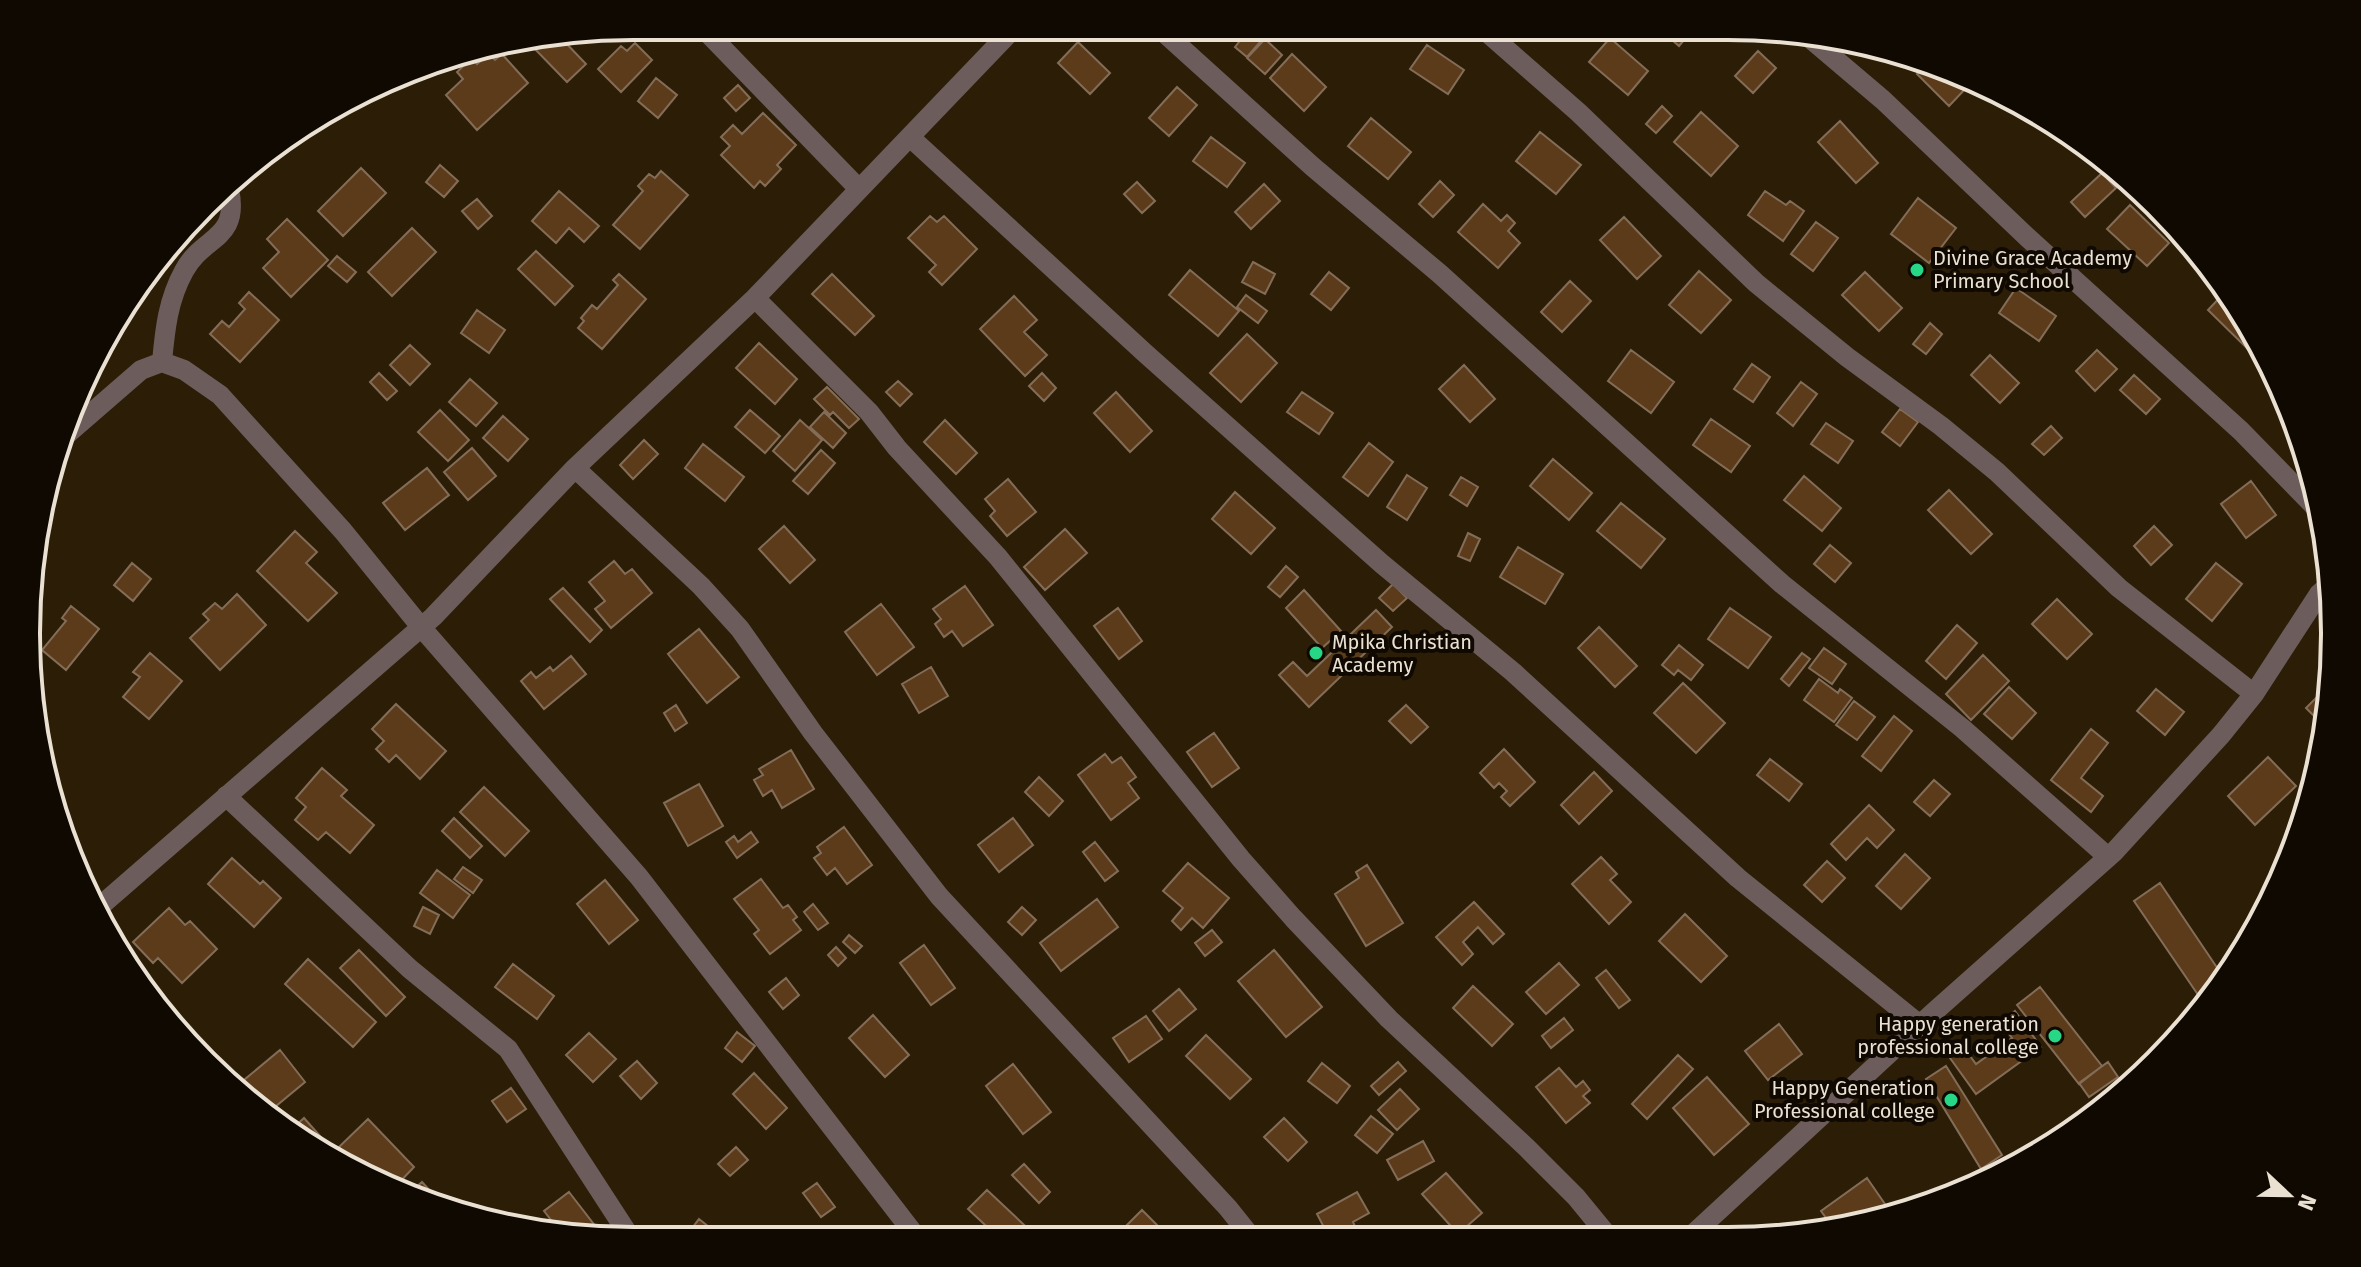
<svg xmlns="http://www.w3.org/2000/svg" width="2361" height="1267" font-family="'Fira Sans',sans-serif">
<rect width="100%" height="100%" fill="#2c1e06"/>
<path fill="#5b3b19" stroke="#846d58" stroke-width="2" d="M1251,27H1273L1247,57L1235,47Z
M1657,27H1695L1679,46Z
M561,38L586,64L567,82L529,43Z
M1610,38L1648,71L1628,95L1589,62Z
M1265,39L1282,55L1265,74L1247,58Z
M1078,42L1110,73L1090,94L1058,63Z
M635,43L652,60L621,92L598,69L621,46L627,51Z
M1427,45L1464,70L1448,94L1410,69Z
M1758,51L1776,68L1753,93L1735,76Z
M489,54L495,60L502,54L528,83L477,130L446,95L463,79L457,72L472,58L477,64Z
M1292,54L1326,87L1304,111L1270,78Z
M1927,64L1961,78L1968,86L1949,106L1917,74Z
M656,78L677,95L658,118L638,101Z
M738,85L750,98L736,111L724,98Z
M1177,87L1197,105L1169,136L1149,118Z
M1662,106L1672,116L1656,133L1646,124Z
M1701,112L1738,146L1711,176L1674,142Z
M763,113L796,145L777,165L781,169L765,186L760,181L754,188L721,155L730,146L721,137L733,125L742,134Z
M1371,118L1411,152L1388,179L1348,146Z
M1840,121L1878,163L1856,183L1818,142Z
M1540,132L1581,165L1556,194L1516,161Z
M1211,137L1245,163L1227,187L1193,161Z
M440,165L458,181L444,197L426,182Z
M361,168L386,193L343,236L318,211Z
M661,171L688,195L640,249L613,225L643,191L638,186L649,174L655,178Z
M2102,173L2116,188L2085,217L2071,202Z
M1440,181L1454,195L1433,217L1419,204Z
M1137,182L1155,201L1142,213L1124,194Z
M1264,184L1280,201L1251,229L1235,212Z
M559,191L599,226L584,242L569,228L556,243L532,221Z
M1765,191L1786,205L1790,201L1804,211L1783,241L1748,215Z
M1918,198L1956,228L1929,263L1891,234Z
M477,199L492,216L478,229L462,211Z
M1483,204L1501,221L1507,215L1515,223L1508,231L1520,243L1498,268L1458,232Z
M2130,205L2169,243L2147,266L2107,229Z
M930,216L937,222L944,216L977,249L942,285L929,272L936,265L908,238Z
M1624,217L1661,256L1637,279L1600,240Z
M287,219L328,260L291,297L263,268L279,252L267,239Z
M1816,222L1838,238L1813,271L1791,254Z
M412,228L436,252L392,296L368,272Z
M536,251L573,286L555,305L518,269Z
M337,256L356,272L347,282L328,266Z
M1253,262L1275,274L1265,294L1242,282Z
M1190,270L1239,311L1218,336L1169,295Z
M1699,271L1731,300L1701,333L1669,305Z
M1329,272L1349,288L1331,310L1311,294Z
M1865,272L1902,308L1879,331L1842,295Z
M619,274L646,299L602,349L578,328L584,321L581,318L592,305L597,309L618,285L613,280Z
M832,274L874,316L855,335L812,294Z
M1570,281L1591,301L1562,332L1541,312Z
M2016,288L2056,316L2039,341L1999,313Z
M2226,291L2264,352L2258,359L2208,310Z
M249,292L279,320L240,362L210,334L222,321L229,327L245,309L239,303Z
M1246,295L1267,311L1258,323L1237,307Z
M1014,296L1037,320L1024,332L1047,355L1025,376L980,329Z
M477,310L505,330L489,353L461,333Z
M1930,323L1942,334L1926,354L1913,344Z
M1247,334L1277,363L1241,402L1210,373Z
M759,343L797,379L775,404L736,368Z
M410,345L430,364L410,385L390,365Z
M1631,350L1674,382L1651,413L1608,381Z
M2097,350L2117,369L2095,391L2076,371Z
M1990,355L2019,383L2000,403L1971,375Z
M1752,364L1770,377L1753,402L1734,389Z
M1464,365L1495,399L1470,422L1439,389Z
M379,373L397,391L387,400L370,382Z
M1042,373L1056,388L1044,401L1029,386Z
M2134,375L2160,399L2146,414L2120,390Z
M470,379L497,403L476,426L449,402Z
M898,381L912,394L900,406L886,392Z
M1801,382L1817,394L1793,426L1777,413Z
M827,387L859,419L849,428L833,412L830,415L814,399Z
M1116,392L1152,431L1130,452L1094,413Z
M1302,392L1333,413L1319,434L1287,412Z
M1900,409L1918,422L1900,446L1882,432Z
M440,410L469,440L448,461L418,432Z
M750,410L780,436L765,453L735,427Z
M824,412L846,433L833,448L810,427Z
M503,416L528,439L508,461L483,438Z
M1711,419L1750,446L1731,472L1693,445Z
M800,420L822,440L795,471L773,451Z
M945,420L977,453L956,474L924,442Z
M1826,423L1853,441L1838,463L1811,444Z
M2051,426L2062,438L2044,455L2032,444Z
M644,440L658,454L633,479L620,465Z
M1369,443L1393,462L1368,496L1343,477Z
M703,444L744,477L725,501L685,468Z
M472,448L496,476L468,500L444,472Z
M821,450L835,463L808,494L793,481Z
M1553,459L1592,493L1569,520L1530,486Z
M427,468L449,495L405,530L383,503Z
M1407,475L1427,488L1407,520L1387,507Z
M1804,476L1841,508L1822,531L1784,500Z
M1461,477L1478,487L1467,506L1450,495Z
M1008,479L1036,512L1007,536L990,516L995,511L985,499Z
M2251,481L2276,515L2246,538L2221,504Z
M1949,490L1992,534L1971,554L1928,510Z
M1235,492L1275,528L1251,554L1212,519Z
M1621,503L1665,539L1641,568L1597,531Z
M784,526L815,560L790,583L759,549Z
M2154,526L2172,545L2151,565L2134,546Z
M1065,529L1087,553L1045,590L1024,567Z
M295,531L317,552L306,563L337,593L308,621L257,571Z
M1468,533L1480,539L1470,561L1458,556Z
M1830,545L1851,563L1835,582L1814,564Z
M1518,547L1563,574L1545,604L1500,577Z
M614,561L625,574L632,569L652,593L611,628L595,609L605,601L589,582Z
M132,563L151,579L133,601L114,585Z
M2216,563L2242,584L2212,621L2186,599Z
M1286,566L1298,577L1280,597L1268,587Z
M1393,584L1407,598L1393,611L1379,598Z
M965,586L993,625L963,646L952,631L944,637L935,624L941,619L933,609Z
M563,588L602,630L590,642L550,599Z
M1304,590L1341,631L1322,648L1286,608Z
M237,594L266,625L220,670L190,638L209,620L203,614L215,603L222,609Z
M2057,599L2092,634L2067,659L2032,624Z
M881,604L914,647L877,675L845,632Z
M71,606L99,629L66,670L42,650L66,621L62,618Z
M1118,608L1142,641L1119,659L1094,626Z
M1730,608L1771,637L1748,668L1708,639Z
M1376,610L1392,627L1309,707L1279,675L1293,662L1307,676Z
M1957,625L1977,643L1946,679L1926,661Z
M1599,627L1637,666L1615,687L1578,648Z
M699,629L739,677L707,703L668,654Z
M1679,645L1703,665L1691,680L1678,670L1674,675L1662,665Z
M1824,648L1846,664L1832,684L1809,668Z
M150,653L182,681L149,719L123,697L140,677L133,672Z
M1802,653L1810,659L1789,686L1781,679Z
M1983,655L2009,681L1971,720L1946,694Z
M571,656L586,674L544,709L521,681L531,672L536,678L550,667L553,671Z
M931,667L948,696L919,713L902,684Z
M1819,679L1838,693L1840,689L1852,698L1834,722L1804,700Z
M1683,683L1725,723L1696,753L1654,713Z
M2331,683L2330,712L2326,728L2306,708Z
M2009,687L2036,713L2012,739L1984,714Z
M2156,689L2184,712L2165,735L2137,711Z
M1854,701L1875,717L1857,740L1836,725Z
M396,704L446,751L420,779L396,755L389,762L376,749L384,741L372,729Z
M676,705L687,723L675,731L664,713Z
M1406,705L1428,727L1411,743L1389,721Z
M1894,716L1912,731L1881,771L1862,756Z
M2091,729L2108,743L2081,778L2103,796L2091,812L2051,780Z
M1214,733L1239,768L1212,787L1187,752Z
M1504,749L1535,782L1510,806L1501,797L1507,791L1499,783L1494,788L1480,773Z
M791,750L814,789L782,808L772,790L763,796L754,780L763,775L759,769Z
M1105,754L1112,763L1121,757L1136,777L1128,783L1139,798L1111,820L1078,775Z
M2268,757L2296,786L2255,825L2228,796Z
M1770,759L1802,784L1789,801L1757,775Z
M322,768L347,790L341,796L374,825L350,853L326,832L318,840L295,820L306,807L296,798Z
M1594,772L1612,791L1579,824L1561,805Z
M1039,777L1063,801L1049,816L1025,792Z
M1934,780L1950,794L1930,816L1914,802Z
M699,784L723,826L688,846L664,803Z
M484,787L529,831L505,856L460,812Z
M1869,805L1894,830L1877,848L1867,838L1846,860L1831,844Z
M454,818L482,846L470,858L442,831Z
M1013,818L1033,845L999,872L978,845Z
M844,827L872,865L847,884L835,868L827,875L814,858L821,853L817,847Z
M751,832L758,842L737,858L726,842L734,836L738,842Z
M1095,842L1118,871L1105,881L1083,852Z
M1905,854L1930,878L1901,909L1876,886Z
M1601,857L1617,874L1610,880L1631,902L1609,924L1572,884Z
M232,858L260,884L263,881L281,898L254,927L208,884Z
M1827,861L1845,878L1822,902L1804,885Z
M1188,863L1229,898L1203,928L1192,918L1181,930L1172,921L1183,908L1163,891Z
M1367,865L1403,923L1366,946L1335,894L1359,878L1356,872Z
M463,867L482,880L473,893L454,879Z
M437,870L470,895L453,918L420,893Z
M761,879L783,908L788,905L797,917L793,920L801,930L770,954L754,934L759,930L734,899Z
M605,880L638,920L609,944L577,904Z
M2160,883L2224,978L2205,1005L2134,901Z
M1097,899L1118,927L1061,971L1040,943Z
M1474,902L1504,934L1493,944L1478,927L1463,942L1473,954L1462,965L1436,937Z
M813,904L828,923L818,930L804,912Z
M423,907L439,915L430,934L414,926Z
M1022,907L1036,920L1022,935L1008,922Z
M169,908L185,925L190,921L217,949L182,983L158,958L153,963L133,942Z
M1685,914L1727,956L1701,982L1659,941Z
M1212,930L1222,942L1205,956L1195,943Z
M849,935L862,946L855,953L843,942Z
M924,945L955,988L931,1005L900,963Z
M836,947L846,958L838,966L828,955Z
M359,950L405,997L386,1016L340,968Z
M1274,950L1322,1007L1286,1037L1238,981Z
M308,959L376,1022L353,1047L285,984Z
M1559,963L1579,985L1546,1014L1526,992Z
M513,964L554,996L537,1019L495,987Z
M1606,970L1630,1000L1619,1008L1596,978Z
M786,978L799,995L783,1009L769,992Z
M1473,986L1513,1024L1492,1046L1453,1008Z
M2040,987L2102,1066L2079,1084L2017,1005Z
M1179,989L1196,1009L1169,1031L1153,1011Z
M2015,1011L2041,1047L1976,1094L1950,1058L1964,1048L1976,1064L2012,1038L2000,1022Z
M873,1015L909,1055L885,1077L849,1038Z
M1146,1016L1162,1039L1129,1062L1113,1038Z
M1564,1018L1573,1030L1551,1048L1542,1036Z
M1779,1024L1802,1054L1768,1080L1745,1051Z
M737,1032L755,1046L742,1062L725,1048Z
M589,1033L616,1059L593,1082L566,1055Z
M1206,1035L1251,1079L1230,1099L1186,1056Z
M280,1050L305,1082L270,1111L244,1080Z
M1678,1055L1693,1069L1647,1119L1632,1104Z
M637,1061L657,1083L641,1099L620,1076Z
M1398,1062L1406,1071L1379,1095L1371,1086Z
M2108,1062L2118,1077L2089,1097L2079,1083Z
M1322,1063L1350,1086L1337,1103L1308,1081Z
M1013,1064L1051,1112L1023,1134L986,1086Z
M1946,1066L2002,1155L1981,1169L1926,1079Z
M1559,1068L1576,1087L1583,1081L1590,1090L1583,1096L1590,1103L1566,1123L1536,1087Z
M754,1073L787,1108L766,1129L733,1094Z
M1707,1077L1749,1124L1714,1155L1673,1108Z
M511,1088L526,1109L507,1122L492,1101Z
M1400,1089L1419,1109L1397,1130L1378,1110Z
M1371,1116L1393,1134L1377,1153L1355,1135Z
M304,1118L321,1137L311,1144L292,1129Z
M1284,1118L1307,1142L1288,1161L1264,1137Z
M368,1119L414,1167L395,1187L365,1174L339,1147Z
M1423,1141L1434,1161L1398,1180L1387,1160Z
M736,1147L748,1160L730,1176L718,1164Z
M1024,1164L1050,1192L1039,1203L1012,1175Z
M1446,1173L1482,1213L1458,1234L1422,1194Z
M1867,1178L1887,1207L1866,1222L1834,1229L1821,1211Z
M422,1182L443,1205L442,1206L410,1193Z
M817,1183L835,1207L821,1217L803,1193Z
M987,1190L1038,1238H999L968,1209Z
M569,1192L606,1240L562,1234L544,1211Z
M1357,1192L1369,1213L1353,1222L1357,1231L1346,1237H1329L1317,1214Z
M1142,1210L1170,1238H1121L1117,1235Z
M699,1219L709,1227L700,1239H684Z"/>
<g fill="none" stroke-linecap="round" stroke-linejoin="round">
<path stroke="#6c5d5c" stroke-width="20" d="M701,26L859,189
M1158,27L1313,167L1440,274L1782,584L1962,728L2108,857
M1481,27L1578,112L1756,283L1847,357L1941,426L1997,472L2119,588L2254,694
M1804,33L1883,100L2027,237L2241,431L2320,512
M911,138L1146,354L1382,564L1513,672L1738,878L1920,1025
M755,298L869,412L897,448L998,557L1241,859L1293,918L1389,1019L1527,1148L1576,1197L1608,1236
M162,362C165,329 168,300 184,271C203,235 240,241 229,189
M65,436L141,370L162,362L184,370L220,395L343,531L421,627L639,877L918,1239
M575,468L701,586L740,629L813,733L939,896L1228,1208L1252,1238
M226,796L410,969L508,1049L632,1240
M98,908L433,617L575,468L755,298L1016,26
M1691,1236L1935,1011L2114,852L2221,735L2254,694L2319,594L2332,583"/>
</g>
<g fill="#26d886" stroke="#0f0902" stroke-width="3">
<circle cx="1917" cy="270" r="8"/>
<circle cx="1316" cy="653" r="8"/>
<circle cx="2055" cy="1036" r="8"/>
<circle cx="1951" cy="1100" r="8"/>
</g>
<g text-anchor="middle" stroke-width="8" stroke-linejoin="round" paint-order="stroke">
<g font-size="20" fill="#eae1d3" stroke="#0f0902" text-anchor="start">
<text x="1933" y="265">Divine Grace Academy<tspan x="1933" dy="23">Primary School</tspan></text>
<text x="1332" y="649">Mpika Christian<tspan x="1332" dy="23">Academy</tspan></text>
<text x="2039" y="1031" text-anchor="end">Happy generation<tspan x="2039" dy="23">professional college</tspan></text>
<text x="1935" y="1095" text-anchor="end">Happy Generation<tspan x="1935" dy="23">Professional college</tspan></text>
</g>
</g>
<path d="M0 0H2361V1267H0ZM633 40H1728A593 593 0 0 1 2321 633V634A593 593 0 0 1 1728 1227H633A593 593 0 0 1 40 634V633A593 593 0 0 1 633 40Z" fill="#0f0902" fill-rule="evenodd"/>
<path fill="none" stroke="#eae1d3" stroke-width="4" d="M633 40H1728A593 593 0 0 1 2321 633V634A593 593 0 0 1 1728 1227H633A593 593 0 0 1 40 634V633A593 593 0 0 1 633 40Z"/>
<g transform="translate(2289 1195) rotate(112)" stroke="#0f0902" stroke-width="6" paint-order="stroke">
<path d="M0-6L14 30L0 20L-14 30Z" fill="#eae1d3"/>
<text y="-12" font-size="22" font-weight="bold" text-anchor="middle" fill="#eae1d3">N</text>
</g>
</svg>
